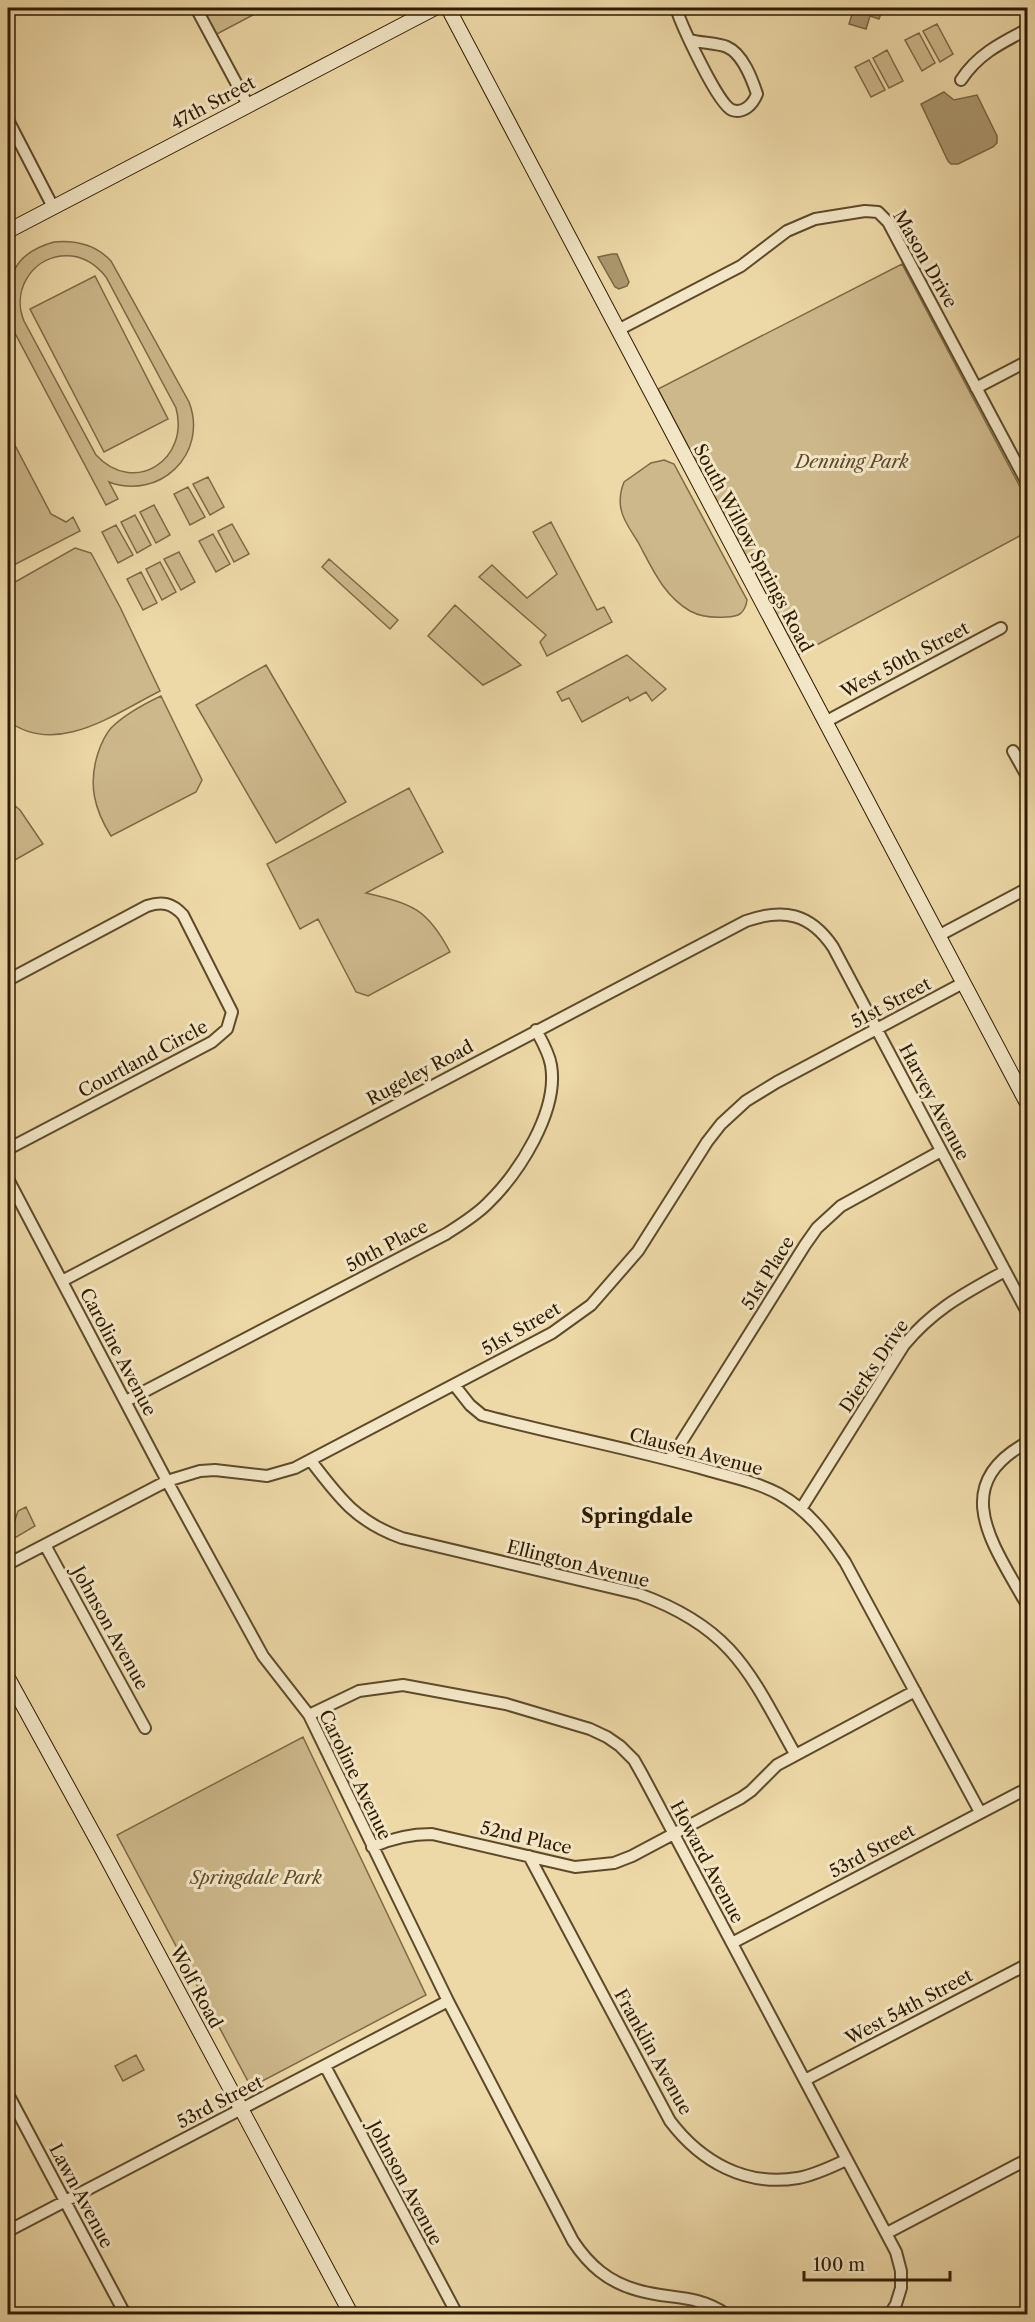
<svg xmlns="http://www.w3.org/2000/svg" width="1035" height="2322" font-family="'Libre Caslon Text',serif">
<rect width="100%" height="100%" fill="#edd8a7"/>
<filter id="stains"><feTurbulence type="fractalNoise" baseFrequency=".00333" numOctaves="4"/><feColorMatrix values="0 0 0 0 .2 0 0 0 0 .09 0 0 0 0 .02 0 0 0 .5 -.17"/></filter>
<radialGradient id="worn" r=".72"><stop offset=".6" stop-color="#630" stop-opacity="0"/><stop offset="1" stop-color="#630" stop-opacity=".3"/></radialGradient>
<path fill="#cdb88b" stroke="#7e6946" stroke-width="1.5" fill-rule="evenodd" d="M201,8H266L215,35Z
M937,24L953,54L940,62L923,31Z
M919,33L935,63L922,71L905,40Z
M887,50L903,81L889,88L873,58Z
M869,60L885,90L871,97L855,67Z
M54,242C76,240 96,245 111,261L189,402C209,454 159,501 109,482L118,499L106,505L8,320C7,280 10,254 54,242ZM61,256C81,254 95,263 106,277L176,408C190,460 134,496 96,455L24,321C12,292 30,260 61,256Z
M902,264L1027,500V532L798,655L658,389Z
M95,276L168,419L104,452L30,309Z
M8,432L51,514L66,522L73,517L80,531L8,568Z
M664,460L674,464L747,600C745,613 739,617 726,617C713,618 701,617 690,611C663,595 652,568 638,542C632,532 623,521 621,509C619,499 620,492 624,482L651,463Z
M208,477L224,507L210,515L193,484Z
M188,487L205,517L190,525L174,494Z
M154,505L170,535L156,543L140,512Z
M135,515L151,545L137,553L121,522Z
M551,522L597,610L604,607L612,622L547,656L540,642L546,635L479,577L492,565L527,598L557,574L533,532Z
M232,524L249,554L234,562L218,531Z
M116,525L133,555L118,563L102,532Z
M213,534L230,564L216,572L199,541Z
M75,548L91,553L120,607L160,691C114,714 57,757 8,721V586Z
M179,552L195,582L181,590L164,559Z
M329,559L398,620L390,629L322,567Z
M160,562L176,592L162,600L146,569Z
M141,572L157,603L143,610L127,579Z
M455,605L521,665L483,685L428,636Z
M627,655L666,689L652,701L646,692L630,701L628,697L582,722L569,698L562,701L557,692Z
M266,665L346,802L276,843L196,705Z
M161,696L202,780L196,792L111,836C94,809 88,784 98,753C101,744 105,735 111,728C125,714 144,704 161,696Z
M409,788L443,852L366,893C412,904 427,908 450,952L368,996L356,992L318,919L300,929L267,864Z
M8,800L20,810L43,844L8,864Z
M26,1507L35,1526L8,1542V1527L14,1523L18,1511Z
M303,1737L426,1995L251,2087L117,1835Z
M136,2055L144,2070L123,2081L115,2066Z"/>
<path fill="#ac976e" stroke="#7a6542" stroke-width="1.5" d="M845,8H883L879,19L870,16L866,29L849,24L853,11Z
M944,92L954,100L977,95L997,136V143L993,147L958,164H951L948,161L921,104Z
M612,254H617L629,282L627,286L619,289L615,287L598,257Z"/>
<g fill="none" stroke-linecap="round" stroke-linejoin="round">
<defs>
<path id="street" d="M196,8L248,105
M676,8C681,24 718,105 732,110C744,114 753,104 757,94C752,79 743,54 727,47C718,43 700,43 690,40
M961,80C978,54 1001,43 1028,29
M8,120L53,207
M618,330L741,266L787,231L815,219L865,211L878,212L888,222L1028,485
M976,388L1028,361
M825,722L1001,628
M1013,751L1028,778
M938,936L1028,888
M8,980L147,906C162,901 172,903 183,915L232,1012L227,1029L212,1042L8,1149
M8,1179L167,1481L263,1656L309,1715L448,2001L573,2241C589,2265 608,2282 637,2290C670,2300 694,2293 726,2314
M62,1281L746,921C783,908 810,913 833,947L1028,1314
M455,1386L470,1405L482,1415C554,1434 628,1448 700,1468C726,1476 755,1481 779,1494C808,1510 827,1535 845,1562L980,1812
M126,1401L446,1234C460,1225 475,1216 487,1204C519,1173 559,1111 551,1065C549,1053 542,1041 536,1030
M1028,1442C945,1486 996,1548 1028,1607
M670,1460L805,1245L817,1228L841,1206L941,1151
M311,1461C339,1498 357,1522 402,1538L639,1594C733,1628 750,1673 795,1754
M801,1509L904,1345C935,1308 964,1294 1005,1271
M45,1545L145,1728
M8,1564L167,1481L200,1471L215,1470L267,1476L295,1468L552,1333L591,1305L638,1251L707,1142L721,1124L746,1101L777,1082L963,983
M309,1715L359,1691L403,1685L506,1704L590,1729L607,1737L620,1746L634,1760L643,1776L896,2252L901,2271V2288L896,2304L890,2314
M372,1847C392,1838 410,1834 432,1834L575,1867L614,1863L632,1856L741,1798L751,1791L777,1765L915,1691
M529,1856L670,2121C701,2162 746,2187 798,2178C815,2175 831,2167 846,2160
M732,1943L1028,1788
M325,2066L457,2314
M805,2080L1028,1964
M8,2094L125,2314
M8,2231L448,2001
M887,2233L1028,2159"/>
<path id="secondary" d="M448,8L1028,1105
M8,231L435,8
M8,1678L103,1851L351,2314"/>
</defs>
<use href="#street" stroke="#5e4a2a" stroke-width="14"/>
<use href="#secondary" stroke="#2f1a00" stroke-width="16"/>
<use href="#street" stroke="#f3e6c6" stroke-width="10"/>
<use href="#secondary" stroke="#f3e6c6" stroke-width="14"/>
</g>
<g text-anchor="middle" stroke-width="6" stroke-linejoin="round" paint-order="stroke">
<g font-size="18" fill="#2f1a00" stroke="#f3e6c6">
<text transform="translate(213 103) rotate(-28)" y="6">47th Street</text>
<text transform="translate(925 259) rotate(60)" y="6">Mason Drive</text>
<text transform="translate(753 548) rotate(62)" y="6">South Willow Springs Road</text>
<text transform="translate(905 660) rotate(-28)" y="6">West 50th Street</text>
<text transform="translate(891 1003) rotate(-28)" y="6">51st Street</text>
<text transform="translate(143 1059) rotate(-28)" y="6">Courtland Circle</text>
<text transform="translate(420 1073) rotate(-28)" y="6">Rugeley Road</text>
<text transform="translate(934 1102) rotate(62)" y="6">Harvey Avenue</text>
<text transform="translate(387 1246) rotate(-28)" y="6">50th Place</text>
<text transform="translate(768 1273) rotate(-58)" y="6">51st Place</text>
<text transform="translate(521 1329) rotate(-30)" y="6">51st Street</text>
<text transform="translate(118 1352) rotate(62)" y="6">Caroline Avenue</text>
<text transform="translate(874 1366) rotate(-56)" y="6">Dierks Drive</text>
<text transform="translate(696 1452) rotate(15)" y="6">Clausen Avenue</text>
<text transform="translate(578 1564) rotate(14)" y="6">Ellington Avenue</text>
<text transform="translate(110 1628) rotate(61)" y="6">Johnson Avenue</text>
<text transform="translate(355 1775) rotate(64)" y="6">Caroline Avenue</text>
<text transform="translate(526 1838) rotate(13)" y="6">52nd Place</text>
<text transform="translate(872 1851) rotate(-28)" y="6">53rd Street</text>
<text transform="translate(707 1862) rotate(62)" y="6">Howard Avenue</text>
<text transform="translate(196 1987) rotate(62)" y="6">Wolf Road</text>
<text transform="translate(909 2007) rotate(-28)" y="6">West 54th Street</text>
<text transform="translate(653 2052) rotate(61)" y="6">Franklin Avenue</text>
<text transform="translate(220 2102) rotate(-27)" y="6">53rd Street</text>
<text transform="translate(405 2183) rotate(62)" y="6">Johnson Avenue</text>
<text transform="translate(81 2196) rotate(62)" y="6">Lawn Avenue</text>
</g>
<g font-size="18" font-style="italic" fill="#5e492a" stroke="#f3e6c6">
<text x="852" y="468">Denning Park</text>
<text x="256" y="1884">Springdale Park</text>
</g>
<g font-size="20" font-weight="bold" fill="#2f1a00" stroke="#f3e6c6">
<text x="637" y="1523">Springdale</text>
</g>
</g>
<rect width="1035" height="2322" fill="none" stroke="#edd8a7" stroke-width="30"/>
<rect x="9" y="9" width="1017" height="2304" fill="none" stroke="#2f1a00" stroke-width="3"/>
<rect x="15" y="15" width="1005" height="2292" fill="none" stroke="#2f1a00" stroke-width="1.5"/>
<path d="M804 2271v9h146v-9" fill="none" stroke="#2f1a00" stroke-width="3"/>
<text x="813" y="2271" font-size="18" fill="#2f1a00" stroke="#f3e6c6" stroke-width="4.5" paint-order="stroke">100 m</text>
<rect width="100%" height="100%" filter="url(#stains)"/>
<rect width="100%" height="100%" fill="url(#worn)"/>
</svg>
